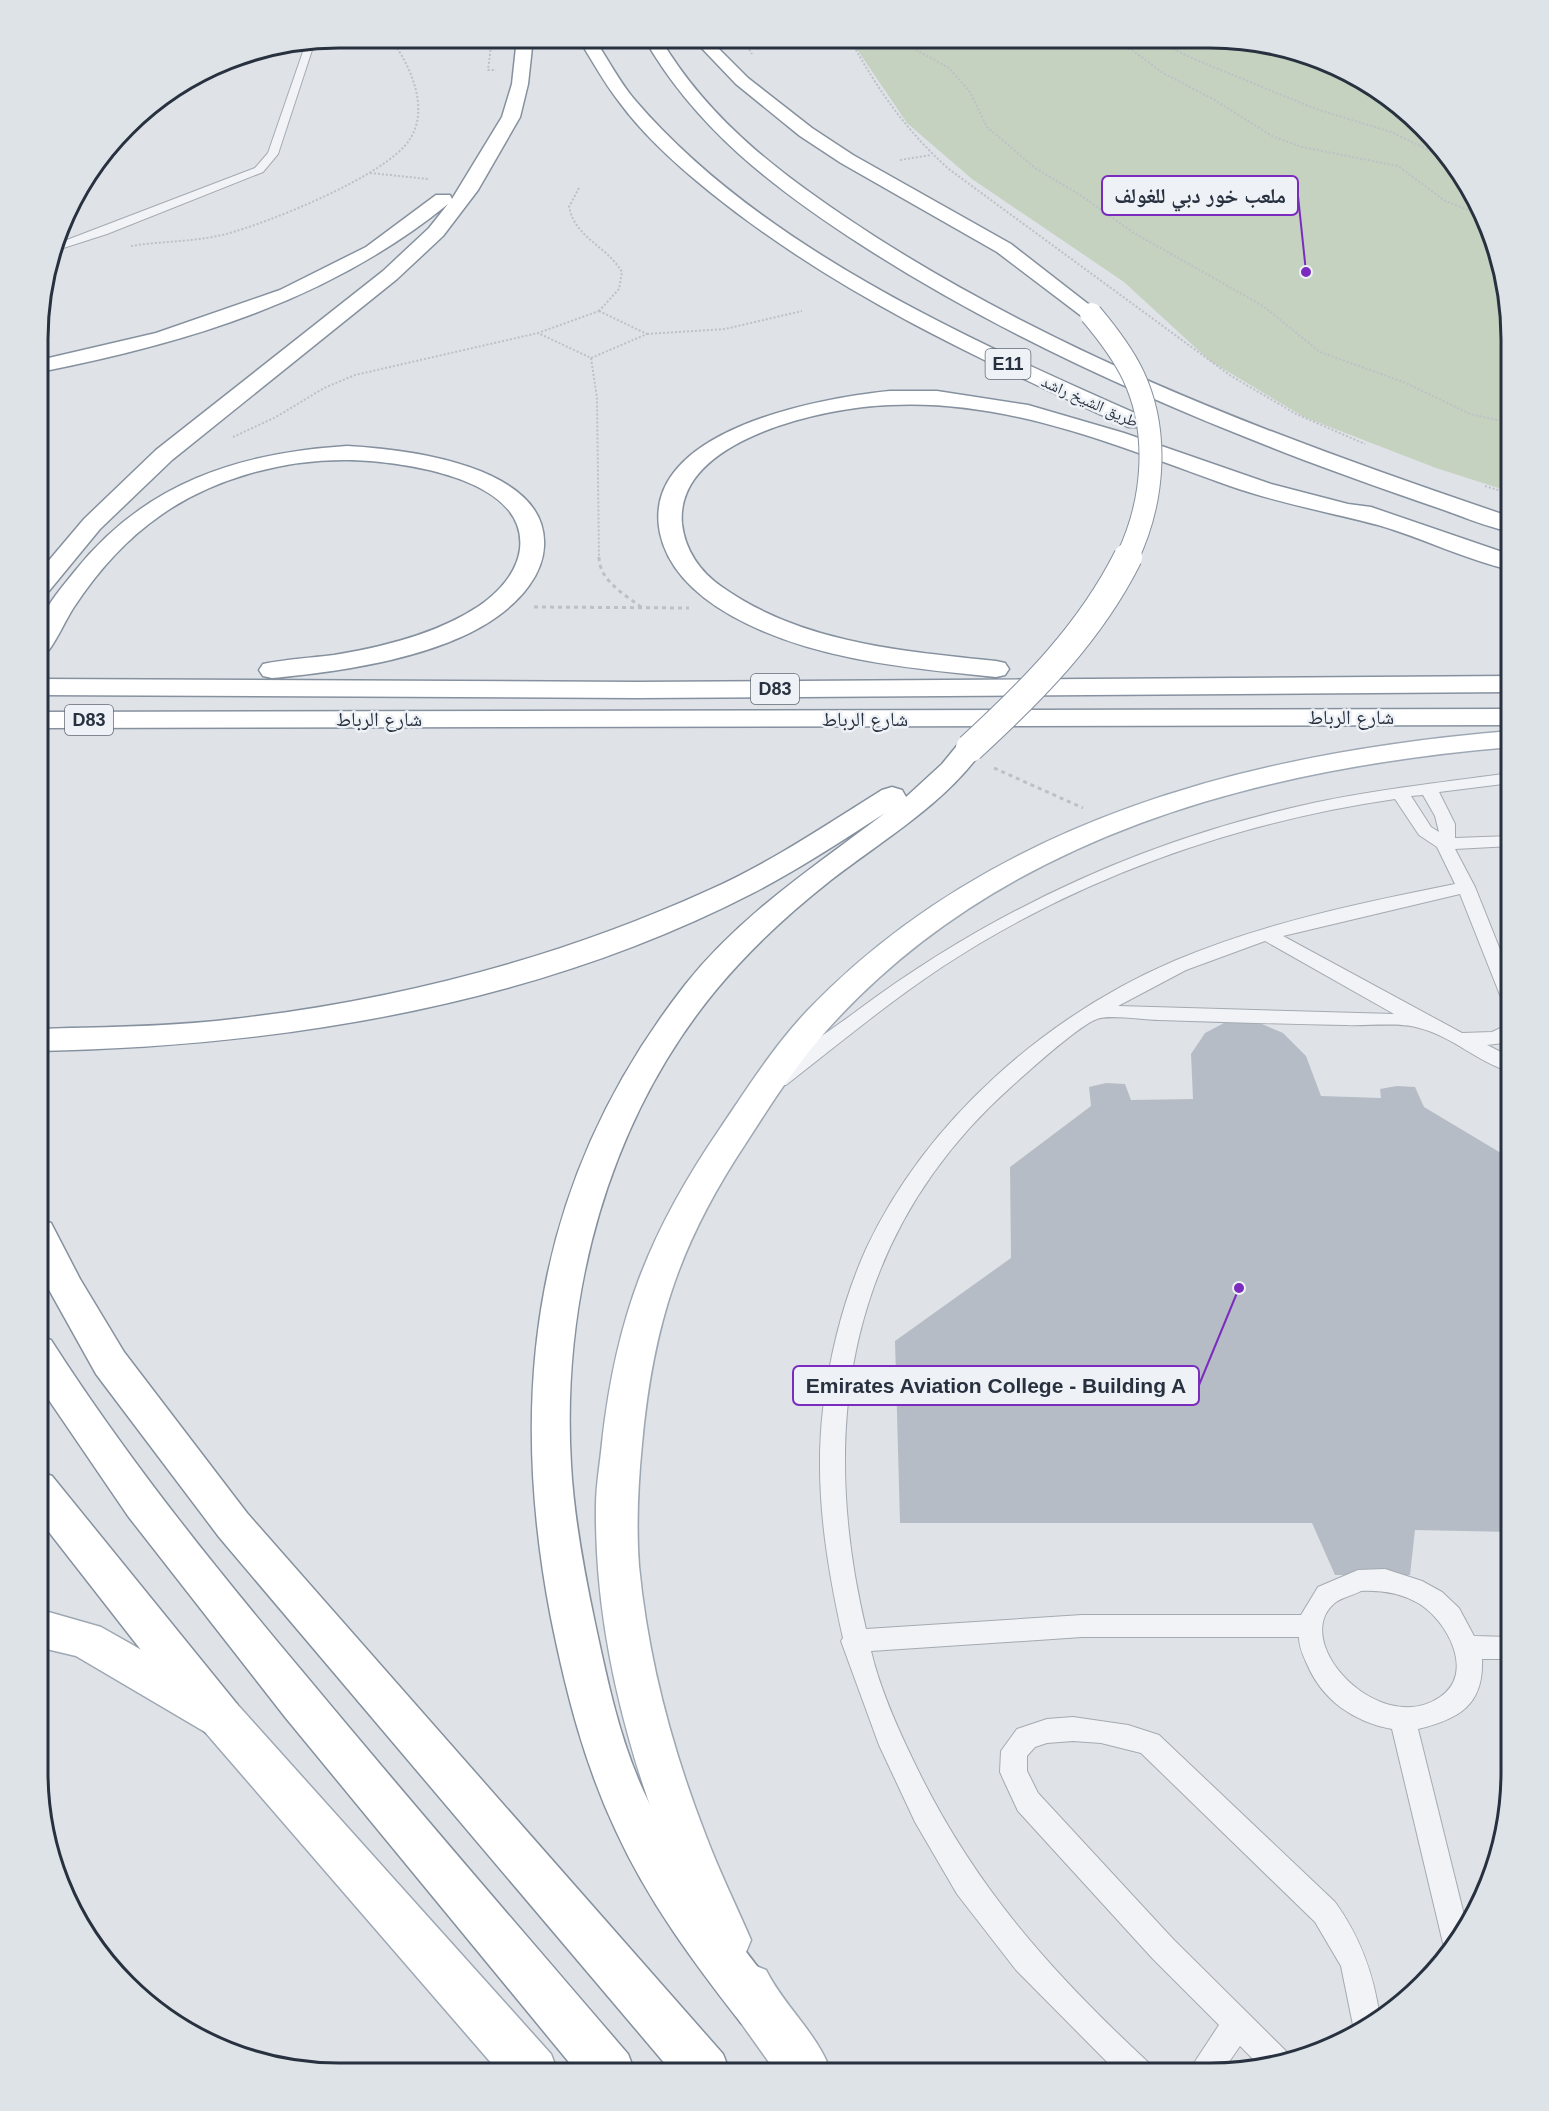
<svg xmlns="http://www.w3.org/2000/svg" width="1549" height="2111" font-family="Helvetica,'Noto Naskh Arabic',sans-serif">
<rect width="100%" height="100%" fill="#dfe3e8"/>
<path fill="#c5d2c0" d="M850,39L1250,40L1325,60L1378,88L1437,140L1480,205L1501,261L1511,338V492L1436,468L1304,417L1210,361L1124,282L972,179L907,123Z"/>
<path fill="#b6bcc5" d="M1243,1021L1262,1024L1283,1033L1306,1056L1321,1096L1381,1098L1380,1089L1397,1086L1415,1087L1424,1107L1511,1159V1319L1507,1323H1511V1532L1415,1530L1410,1575H1335L1312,1523H900L895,1341L1011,1258L1010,1167L1091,1106L1089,1087L1106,1083L1125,1084L1131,1100L1193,1099L1191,1054L1205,1033L1224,1023Z"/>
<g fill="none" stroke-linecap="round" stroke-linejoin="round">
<defs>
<path id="service" d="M315,41L278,154L263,172L107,234L57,250L59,243L255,168L268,153L306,43Z
M1511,773V783L1439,792L1455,824V838L1511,836V846L1455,849L1475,887L1511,977V1006L1504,1004L1502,1000L1460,894L1283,936L1462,1033L1492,1032L1511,1023V1038L1503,1043L1487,1045L1511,1057V1072C1479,1063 1452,1036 1419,1028C1400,1022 1367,1026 1346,1025C1284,1024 1221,1022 1159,1020C1144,1020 1109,1014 1097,1019C1078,1026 1030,1070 1012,1086C849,1231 817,1424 866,1629L1082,1615H1301L1318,1587L1358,1570L1385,1569L1422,1581L1442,1592L1459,1608L1474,1636L1511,1637V1659H1482C1484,1705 1459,1719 1418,1729L1467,1927L1449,1954L1443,1943L1392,1729C1354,1722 1322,1700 1307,1664C1303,1655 1299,1647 1299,1637H1082L871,1651C880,1689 897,1727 914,1762C973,1885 1050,1971 1149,2063L1154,2073H1118L1016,1970L957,1894L915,1822L879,1745L841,1641L843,1638C826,1563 814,1486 823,1409C830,1354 844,1297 867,1247C927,1120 1046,1016 1174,961C1264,923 1360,903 1455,884L1437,847L1419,835L1395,799C1236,822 1077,878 942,967C888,1003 837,1045 786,1085H772L769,1080C779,1064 840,1024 858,1010C994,909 1147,839 1313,803C1378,789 1445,782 1511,773ZM1423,795L1435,816L1439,832L1431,827L1411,796ZM1265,941L1394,1014L1118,1006L1186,970ZM1361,1591C1382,1590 1400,1593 1418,1603C1447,1620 1476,1673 1440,1697C1379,1739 1287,1640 1336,1602C1343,1597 1354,1595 1361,1591Z
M1073,1717L1128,1725L1159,1735L1335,1902C1361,1938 1374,1975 1380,2018L1355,2035L1341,1966L1315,1922L1141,1753L1101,1743L1073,1741L1047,1743L1035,1747L1027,1756V1771L1038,1793L1173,1939L1289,2054L1293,2062L1261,2067L1240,2046L1222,2072L1189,2073L1194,2063L1219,2025L1153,1959L1018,1811L1004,1781L1000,1772L1001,1751L1017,1729L1047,1719Z"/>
<path id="primary" d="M1511,731V747C1260,768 1001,835 827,1030C796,1065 771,1104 746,1143C679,1244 653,1325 642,1444C638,1485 636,1524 639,1566C648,1659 672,1749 706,1836C719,1871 736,1905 751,1940L744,1957L727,1964L710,1957C647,1814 594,1664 596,1506C596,1485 600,1464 602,1443C616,1317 649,1232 721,1127C748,1087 774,1046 807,1011C991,819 1254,752 1511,731Z
M38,1609L101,1627L237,1704L551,2054L558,2072H499L205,1732L76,1656L38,1647Z
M749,1963L766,1970C784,2006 818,2034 831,2072H776L741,2023L725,1987L732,1970Z"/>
<path id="motorway" d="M517,38H533L528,84L520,117L478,190L443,236L397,279L172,460L100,529L49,591L40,593V571L84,519L156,450L383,271L429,228L448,204C330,300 188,343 40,372V360L156,333L280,290L366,247L436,195H450L452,199L502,117L512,84Z
M578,38H594C607,58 619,81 634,99C760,247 969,340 1144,417L1147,422L1144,427H1128C982,361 835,293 710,192C678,166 645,137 620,103C604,83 592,60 578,38Z
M644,38H660C711,125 791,182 874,236C1071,362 1291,443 1511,517V532C1488,527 1466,518 1444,510C1397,494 1350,477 1304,460C1150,401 999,334 860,244C774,188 696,129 644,38Z
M693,39H709L748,78L812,128L853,155L1011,244L1101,314L1098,318H1084L997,252L841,163L800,136L736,84Z
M890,391H937L1028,405L1124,433L1271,484L1348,504L1371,507L1511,555V570C1466,560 1423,538 1378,525C1329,512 1278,503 1230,486C1120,447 1010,399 890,405C828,407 674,438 682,524C685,550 700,572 722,587C801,643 902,651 996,661L1005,663L1009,669L1005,675L996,677C908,668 811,660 732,616C700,598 668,571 660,533C639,430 820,398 890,391Z
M347,446C404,449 548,465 544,546C543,575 520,600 498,616C442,657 340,672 272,678L263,676L259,670L263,664C286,659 311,658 334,655C383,647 437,634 479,606C498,593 517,573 520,549C528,477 399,461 349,460C285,459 213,478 161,515C126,539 97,572 74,607C65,621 59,636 49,650L39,652C40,642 37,628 41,620C48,603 63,586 75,571C145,483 238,453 347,446Z
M1511,676V692L637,698L39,695V679L637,682Z
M1511,709V725L39,728V712Z
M970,740L980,742L984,748C945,804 884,839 831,880C789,913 750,949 716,990C608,1121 561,1297 571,1465C574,1518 584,1571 595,1623C607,1679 619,1737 643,1790C676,1863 726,1926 775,1989L783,2006L775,2023L758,2031L741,2023C694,1963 648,1901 616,1831C584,1763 566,1692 551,1618C506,1385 536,1176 685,985C740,915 814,867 885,813C842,841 799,869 753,893C534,1006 283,1046 39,1051V1029C98,1027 157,1027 216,1021C386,1003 553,961 709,890C770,863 826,825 882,790L892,787L902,790L906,797L942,764L960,742Z
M38,1219L51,1223L80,1279L124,1352L247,1513L723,2054L730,2072H672L219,1537L96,1374L38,1270Z
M38,1336L51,1340C126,1457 213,1565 302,1671C409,1800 519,1927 628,2054L635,2072H577L285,1717L128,1516L38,1384Z
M38,1471L52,1476L237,1704L243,1718L237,1732L221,1738L205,1732L38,1518Z"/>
</defs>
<use href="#service" stroke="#a4aab2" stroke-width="2"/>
<use href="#primary" stroke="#9ea8b4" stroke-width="3"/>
<use href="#motorway" stroke="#86919f" stroke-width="3"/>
<path stroke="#bdc1c6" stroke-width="2" stroke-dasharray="2 2" stroke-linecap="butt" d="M492,38L488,70H496
M743,39L752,54
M850,39C877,89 907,132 950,170L1231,376L1296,414L1365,444
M904,39L918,51L949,68L970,92L987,127L1035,168L1080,195L1134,233L1263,306L1320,352L1406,383L1470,414L1511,423
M1110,40L1132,50L1163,73L1213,99L1272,136L1302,147L1398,166L1445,201L1484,216
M1155,40L1194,59L1316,109L1391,132L1450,160
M900,160L931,155
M370,173L428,179
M579,188L569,207C576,239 606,245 622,272L619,289L599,311
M131,246C162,241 195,242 226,234C268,223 388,175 410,139C430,108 410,64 390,38
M599,311L647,334L591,358L538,333Z
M647,334L725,329L802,311
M591,358L597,398L599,558
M233,437L276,417L324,388L355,375L538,333
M1485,486L1511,494"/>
<path stroke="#bdc1c6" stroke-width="3" stroke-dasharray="4 4" stroke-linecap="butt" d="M599,557C599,580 624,594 641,607
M534,607L689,608
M994,768L1083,808"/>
<use href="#service" fill="#f2f3f6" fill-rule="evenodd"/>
<use href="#primary" fill="#fff" fill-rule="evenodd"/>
<use href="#motorway" fill="#fff" fill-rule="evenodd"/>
<defs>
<path id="motorway-bridge-far1" d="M1091,314C1107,333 1122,352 1133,375C1160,432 1154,502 1127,558"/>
<path id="motorway-bridge" d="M970,748C1032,691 1090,633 1128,557"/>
</defs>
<use href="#motorway-bridge-far1" stroke="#86919f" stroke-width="24" stroke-linecap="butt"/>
<use href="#motorway-bridge" stroke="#86919f" stroke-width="30" stroke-linecap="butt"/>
<use href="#motorway-bridge-far1" stroke="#fff" stroke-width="22"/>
<use href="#motorway-bridge" stroke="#fff" stroke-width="28"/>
</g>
<g text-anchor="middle" stroke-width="5" stroke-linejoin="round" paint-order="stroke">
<g font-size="16" fill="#28313f" stroke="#eef2f6">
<text transform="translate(1090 401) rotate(24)" y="6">طريق الشيخ راشد</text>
</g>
<g fill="#eef2f6" stroke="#636b76" stroke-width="1.5">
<rect x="985.5" y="349" width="45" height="30" rx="4.5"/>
<rect x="751" y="674" width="48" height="30" rx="4.5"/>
<rect x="65" y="705" width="48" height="30" rx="4.5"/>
</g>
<g font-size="18" font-weight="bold" fill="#28313f">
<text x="1008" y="370">E11</text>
<text x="775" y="695">D83</text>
<text x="89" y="726">D83</text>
</g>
<g font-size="20" fill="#28313f" stroke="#eef2f6">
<text x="1351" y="724">شارع الرباط</text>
<text x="379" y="726">شارع الرباط</text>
<text x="865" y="726">شارع الرباط</text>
</g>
</g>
<path d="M0 0H1549V2111H0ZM339 48H1210A291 291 0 0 1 1501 339V1772A291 291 0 0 1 1210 2063H339A291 291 0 0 1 48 1772V339A291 291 0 0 1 339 48Z" fill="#dee3e7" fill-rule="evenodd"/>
<path fill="none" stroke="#28313f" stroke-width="3" d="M339 48H1210A291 291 0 0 1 1501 339V1772A291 291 0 0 1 1210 2063H339A291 291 0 0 1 48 1772V339A291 291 0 0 1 339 48Z"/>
<path fill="none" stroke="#7b2cbf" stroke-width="2" d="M1306 272L1298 196M1239 1288L1199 1385"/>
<g fill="#7b2cbf" stroke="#eef2f6" stroke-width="2">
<circle cx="1306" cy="272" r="6"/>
<circle cx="1239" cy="1288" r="6"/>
</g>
<g fill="#eef2f6" stroke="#7b2cbf" stroke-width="2">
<rect x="1102" y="176" width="196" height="39" rx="6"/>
<rect x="793" y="1366" width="406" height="39" rx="6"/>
</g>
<g font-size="21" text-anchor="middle" font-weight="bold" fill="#28313f">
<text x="1200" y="203">ملعب خور دبي للغولف</text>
<text x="996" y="1393">Emirates Aviation College - Building A</text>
</g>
</svg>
